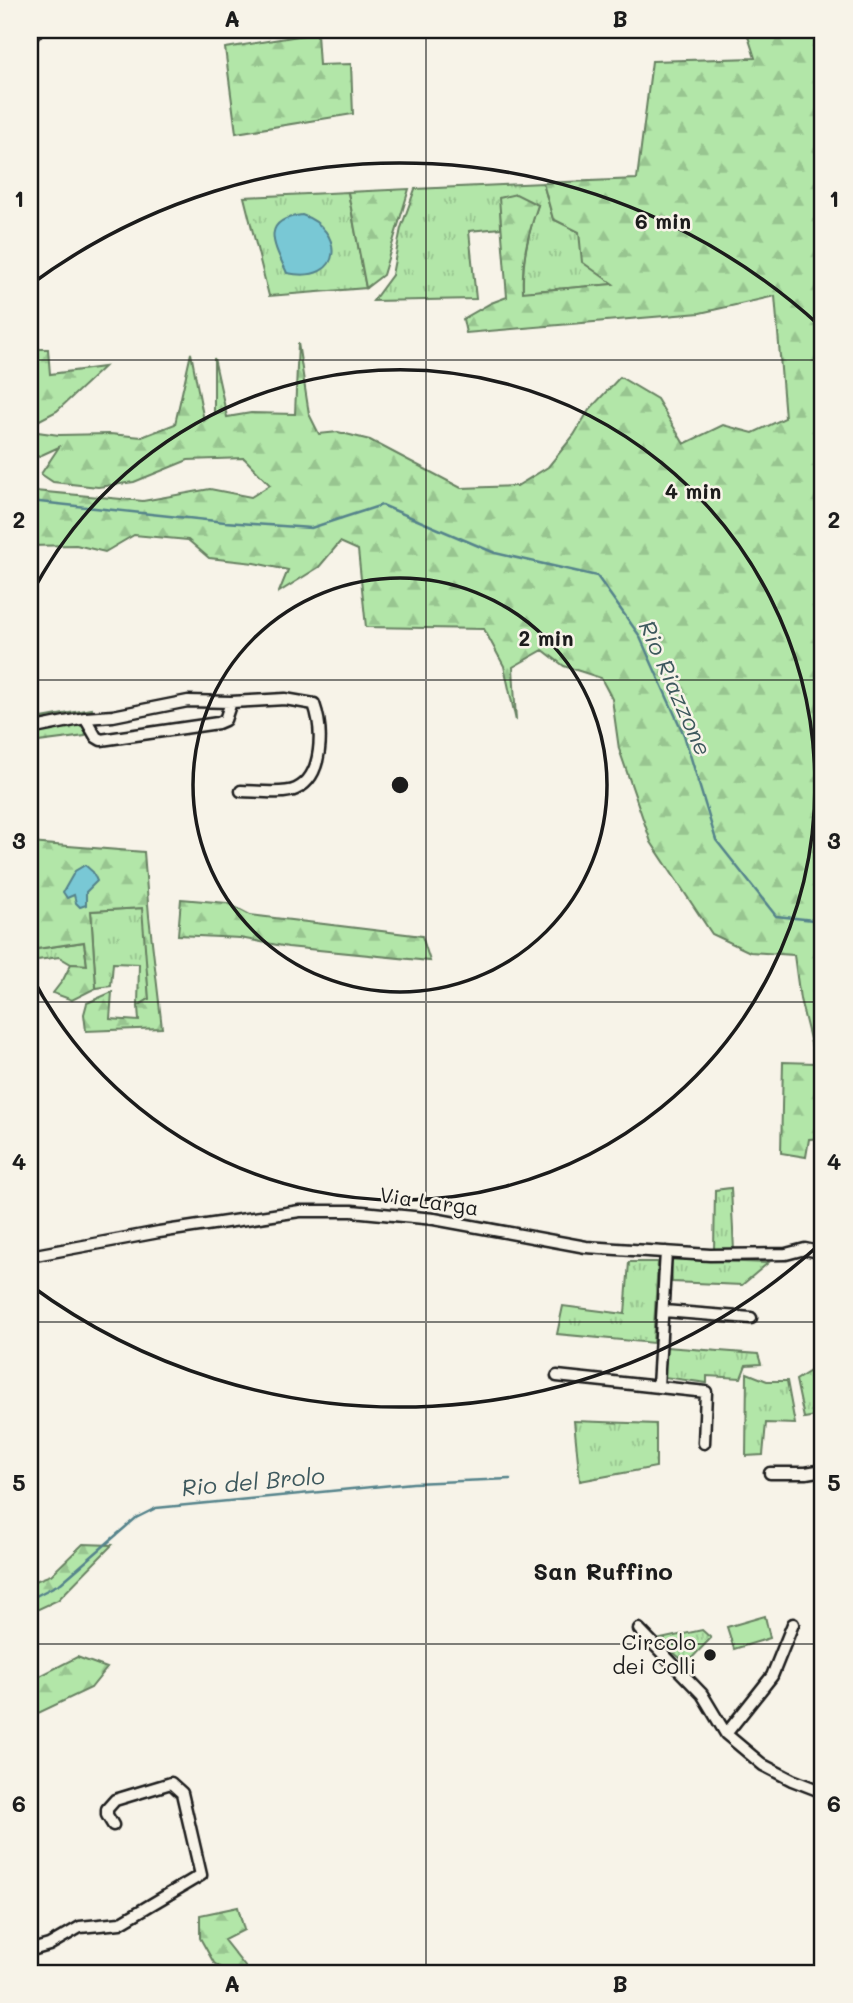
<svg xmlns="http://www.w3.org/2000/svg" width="853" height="2003" font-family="Mali,sans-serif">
<defs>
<pattern id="grass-tufts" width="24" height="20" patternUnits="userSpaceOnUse" patternTransform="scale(1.75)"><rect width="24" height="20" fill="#b2e6a8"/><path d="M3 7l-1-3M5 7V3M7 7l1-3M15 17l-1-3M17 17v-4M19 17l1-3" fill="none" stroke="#98c590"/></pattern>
<pattern id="forest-firs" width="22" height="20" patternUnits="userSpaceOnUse" patternTransform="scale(1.75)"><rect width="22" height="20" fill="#b2e6a8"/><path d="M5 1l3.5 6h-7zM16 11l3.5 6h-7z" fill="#98c590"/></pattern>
</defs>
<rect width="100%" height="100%" fill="#f7f3e8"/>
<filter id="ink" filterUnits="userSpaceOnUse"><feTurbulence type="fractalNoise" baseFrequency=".0143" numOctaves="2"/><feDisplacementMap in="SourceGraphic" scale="14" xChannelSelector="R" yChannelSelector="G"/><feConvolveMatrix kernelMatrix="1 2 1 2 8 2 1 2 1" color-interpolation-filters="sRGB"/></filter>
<g filter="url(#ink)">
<path fill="url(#grass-tufts)" stroke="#678162" stroke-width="2" d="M543,183L553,219L579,231L614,284L523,292C522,261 527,235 538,205L500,198L501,228L469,231L476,299L373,301L392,275L401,228L415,189Z
M348,192L366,288L269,296L244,197Z
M143,908L149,999L138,1006L139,964L113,963L111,986L96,988L91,911Z
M84,942L87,965L71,964L59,957L30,961V950Z
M731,1188L734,1251L714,1252L715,1190Z
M671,1259L768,1263L742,1285L672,1282Z
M629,1262H658L653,1343L557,1334L563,1306L625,1314Z
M666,1347L758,1354L761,1364L746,1365L741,1378L707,1376V1383L664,1377Z
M823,1347V1380L813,1385L820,1405L823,1404V1415L804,1418L796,1380L820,1365L821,1348Z
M747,1373L767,1381H787L795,1424L766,1423L763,1455L746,1456Z
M574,1421L656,1424V1467L580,1481Z
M702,1630L711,1638L687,1663L656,1640Z"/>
<path fill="url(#forest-firs)" stroke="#678162" stroke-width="2" d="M746,30H823V1138L809,1139L806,1157L781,1153L783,1062L816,1063L800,999L794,955L750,952L712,934L651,842L619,749L612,699L601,678L564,666L543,650L513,667L516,721L504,666L484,629L366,627L358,550L340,542L319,567L279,592L288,570L254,563L209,558L188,540L134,535L105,552L76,545L30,546V485L35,491L143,501L210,489L251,497L270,485L244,458L188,460L134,482L98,487L53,482L41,474L59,447L33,459L30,431L59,435L110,434L142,437L175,424L191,353L204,421L214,413V358L227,417L251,413L295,414L298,343L309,414L319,434L338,432L370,440L461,488L517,486L548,467L574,435L589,410L620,377L657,399L684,444L723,425L753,433L785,418L775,296L700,313L466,333L463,319L491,303L507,297L499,198L516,194L538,205C528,234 521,261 523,292L613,284L582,262L579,232L553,219L543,183L637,179L652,61L755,58Z
M317,33L319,65L351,64L353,114L236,133L225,48Z
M409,189L383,275L366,288L348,192Z
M30,349H48L50,374L104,367L57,411L30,425Z
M92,709L93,717L85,736L30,743V720Z
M30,843L144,852L149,916L162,1028L86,1031L84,1014L87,1003L112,992L110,1019L139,1021L138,1006L149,999L142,908L91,911L96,988L72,1000L53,993L63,980L71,964L87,965L84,942L30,950Z
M181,899L227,903L250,915L422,936L430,961L288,947L240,938L178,935Z
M83,1544L112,1545L58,1600L30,1613V1583L51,1575Z
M77,1657L107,1668L91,1688L30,1717V1681Z
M238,1907L244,1930L224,1940L250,1973H228L214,1963L200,1938V1915Z"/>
<path fill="#b2e6a8" stroke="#678162" stroke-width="2" d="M765,1616L770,1638L734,1649L727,1627Z"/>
<path fill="#79c8d5" stroke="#54838b" stroke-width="2" d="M302,215C344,229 346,285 287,273C274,245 259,220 302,215Z
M85,865L93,872L97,881L86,892V905L80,907L76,903L74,895L67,898L63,892L75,871Z"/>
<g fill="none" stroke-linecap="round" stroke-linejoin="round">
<path stroke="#54838b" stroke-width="2.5" d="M30,501L225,522L311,528L382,505L495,553L597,576L639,635L684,735L716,840L776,916L823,921
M30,1599L61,1583L136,1518L156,1508L413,1483L510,1479"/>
<defs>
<path id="minor" d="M30,38L38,30
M85,718L96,737L101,740L218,723L225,720L231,702
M30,729L85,718L113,716L188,701L231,702L285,699L314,704C323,729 324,776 296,789C284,795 255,791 241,791
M30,1256L159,1232L300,1211H352L434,1219L586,1247L710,1255L786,1254L805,1249L823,1253
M664,1311L751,1318
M557,1376L706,1392L704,1443
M658,1386L666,1252
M770,1473H806L823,1470
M639,1629L702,1694L726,1734L763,1765L792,1780L823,1792
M726,1734L772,1676L793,1624
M30,1948L35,1949L49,1945L80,1927L120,1923L201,1875L182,1793L171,1783L115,1800L107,1809V1815L113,1825"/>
</defs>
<use href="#minor" stroke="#1c1c1c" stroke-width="15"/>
<use href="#minor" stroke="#f7f3e8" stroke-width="10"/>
</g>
</g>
<path fill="none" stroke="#1c1c1c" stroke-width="2" stroke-opacity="0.55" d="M426,30V1973M30,360H823M30,680H823M30,1002H823M30,1322H823M30,1644H823"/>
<g fill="none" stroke="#1c1c1c" stroke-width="3.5">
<circle cx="400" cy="785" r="207"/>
<path d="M30 597A415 415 0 1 1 30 973"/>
<path d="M820 1244A622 622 0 0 1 30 1285M30 285A622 622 0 0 1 820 326"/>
</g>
<circle fill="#1c1c1c" stroke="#f7f3e8" stroke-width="2.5" cx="710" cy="1655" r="7"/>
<g text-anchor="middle" stroke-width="5" stroke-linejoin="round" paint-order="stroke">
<g font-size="21" fill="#1c1c1c" stroke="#f7f3e8">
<text transform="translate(429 1202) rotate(8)" y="7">Via Larga</text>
</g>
<g font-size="21" fill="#1c1c1c" stroke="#f7f3e8" text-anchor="end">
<text x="696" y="1650">Circolo<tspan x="696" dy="24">dei Colli</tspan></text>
</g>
<g font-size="23" font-style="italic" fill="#3d585d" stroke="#f7f3e8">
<text transform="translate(675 688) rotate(66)" y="8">Rio Riazzone</text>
<text transform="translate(253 1482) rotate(-5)" y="8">Rio del Brolo</text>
</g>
<g font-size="24" font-weight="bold" fill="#1c1c1c" stroke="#f7f3e8">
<text x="603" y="1580">San Ruffino</text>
</g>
</g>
<circle cx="400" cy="785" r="10" fill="#1c1c1c" stroke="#f7f3e8" stroke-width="3.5"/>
<g font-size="21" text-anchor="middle" font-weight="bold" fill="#1c1c1c" stroke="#f7f3e8" stroke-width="5" stroke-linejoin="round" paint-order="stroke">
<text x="663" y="229">6 min</text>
<text x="693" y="499">4 min</text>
<text x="546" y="646">2 min</text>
</g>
<rect width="853" height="2003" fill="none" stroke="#f7f3e8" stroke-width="77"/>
<rect x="38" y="38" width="776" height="1927" fill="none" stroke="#1c1c1c" stroke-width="2.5"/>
<g font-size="23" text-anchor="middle" font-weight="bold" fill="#1c1c1c">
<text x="232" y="27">A</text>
<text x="620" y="27">B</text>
<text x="19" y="207">1</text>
<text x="834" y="207">1</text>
<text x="19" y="528">2</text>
<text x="834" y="528">2</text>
<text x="19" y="849">3</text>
<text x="834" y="849">3</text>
<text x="19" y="1170">4</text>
<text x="834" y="1170">4</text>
<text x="19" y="1491">5</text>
<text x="834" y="1491">5</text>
<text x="19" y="1812">6</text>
<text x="834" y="1812">6</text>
<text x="232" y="1992">A</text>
<text x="620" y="1992">B</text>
</g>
</svg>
